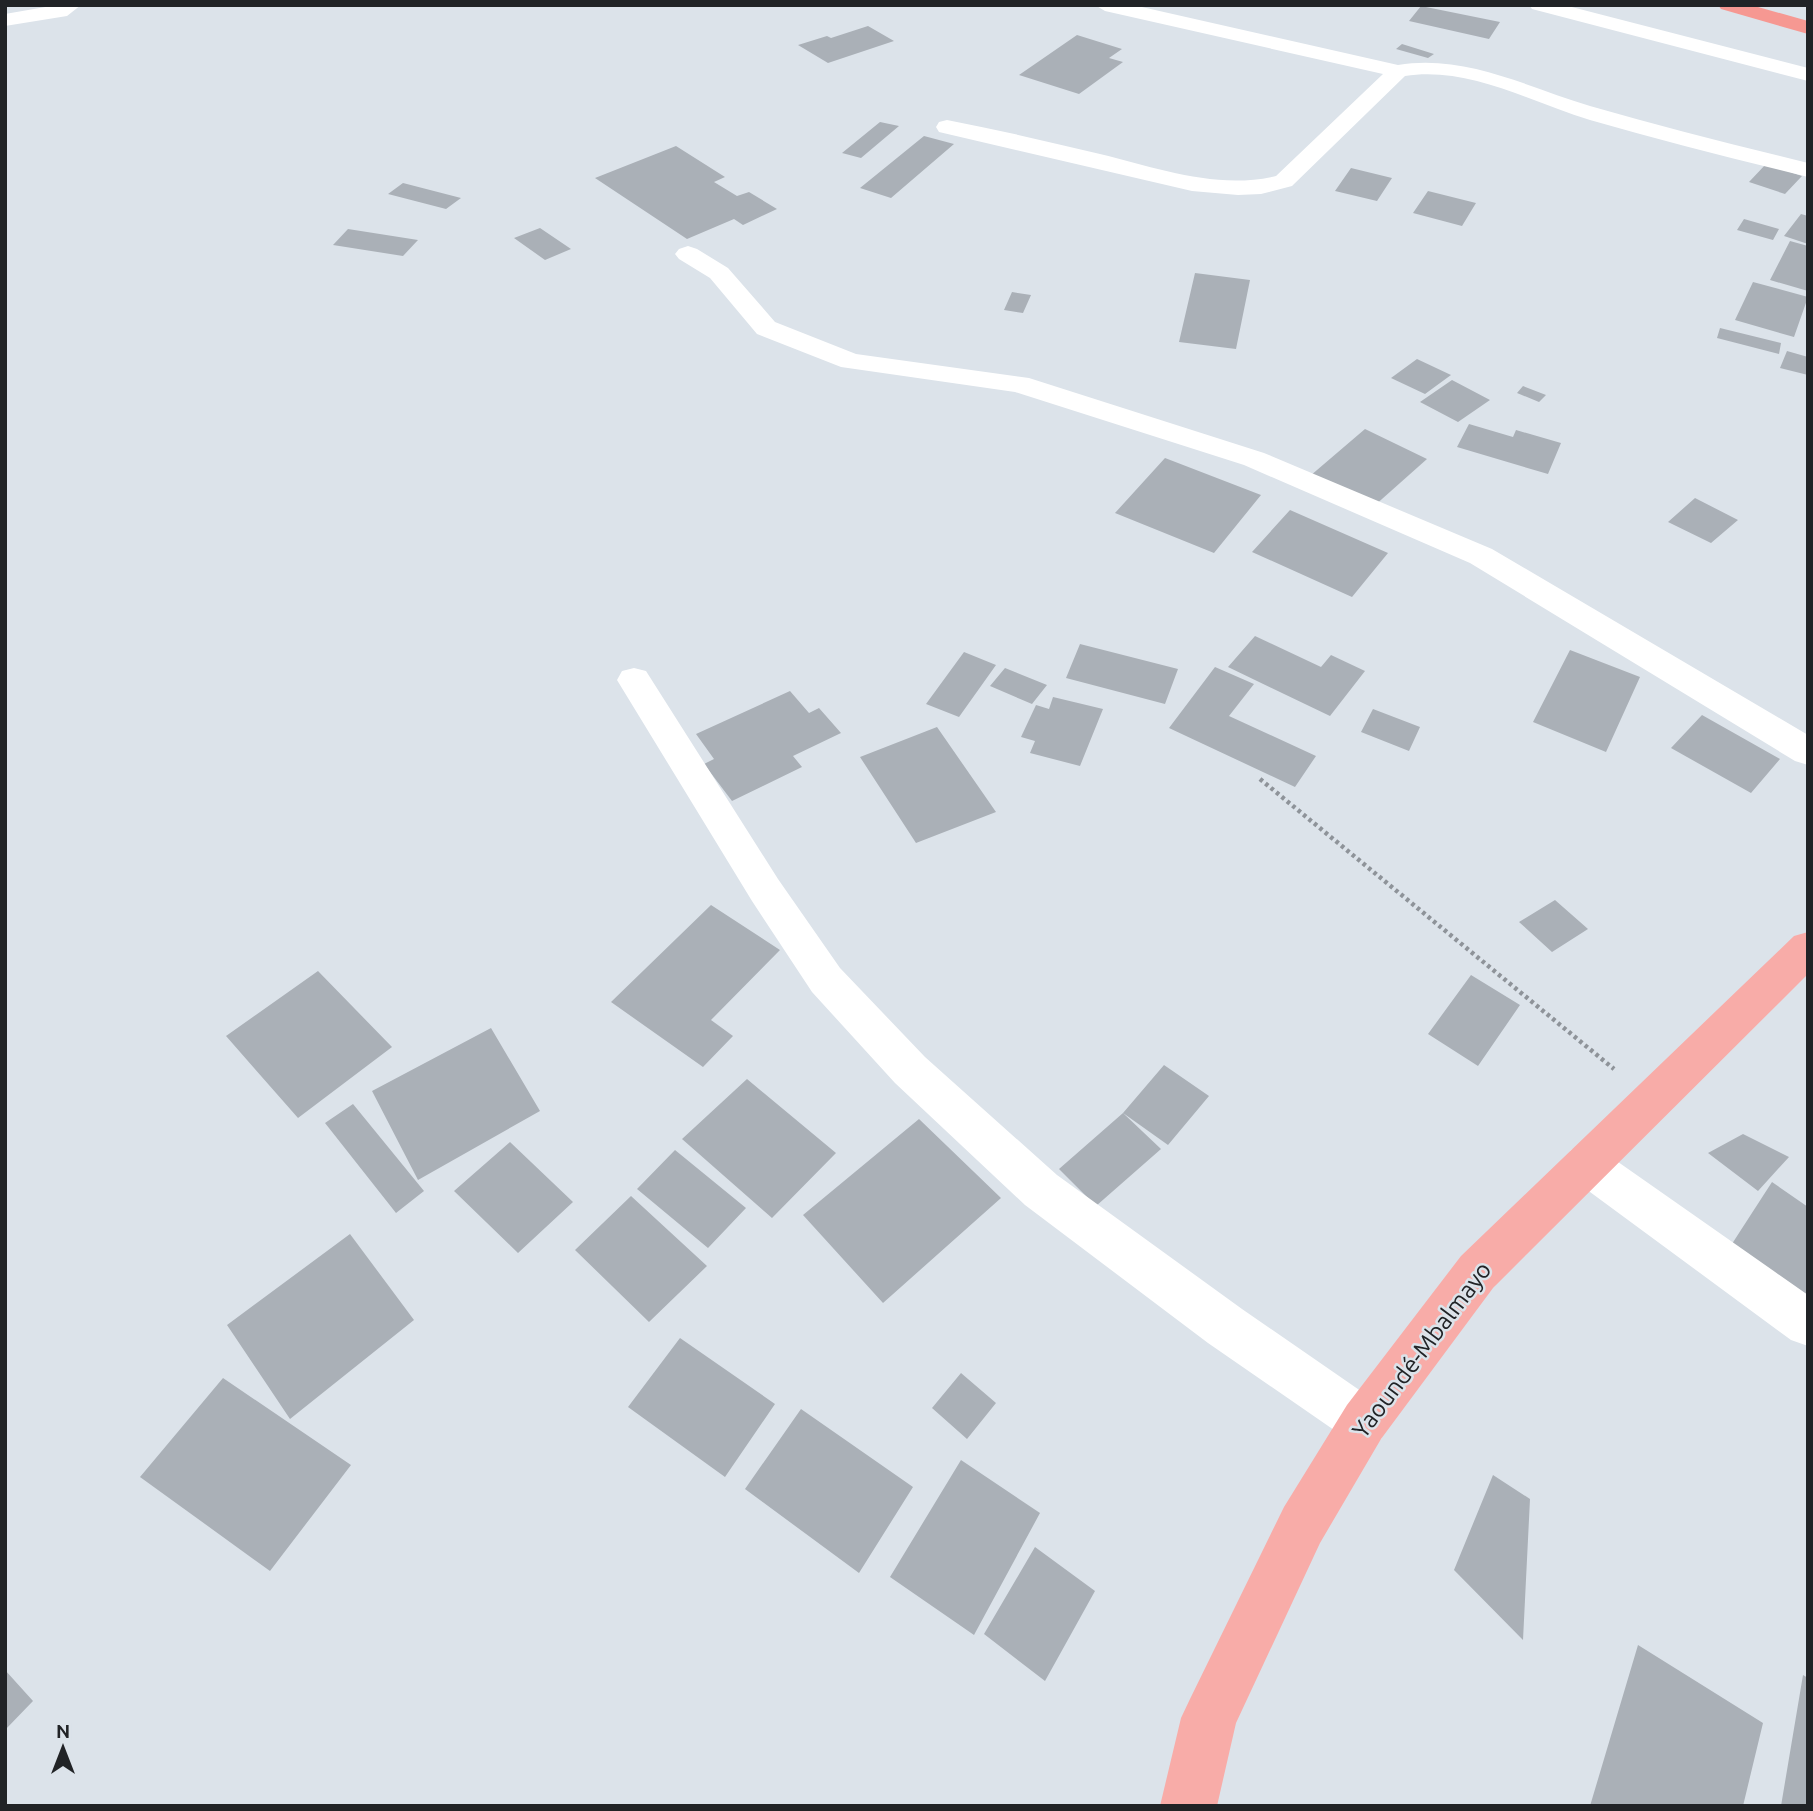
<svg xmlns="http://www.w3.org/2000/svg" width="1813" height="1811" font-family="Ubuntu,sans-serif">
<rect width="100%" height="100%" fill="#dce3ea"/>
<path fill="#aab0b7" d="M1421,6L1500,22L1489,39L1409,21Z
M868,26L894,41L828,63L798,45L827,36L831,38Z
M1077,35L1122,49L1109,58L1123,62L1079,94L1019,75Z
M1402,44L1434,54L1428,58L1396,49Z
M880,122L899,126L861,158L842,153Z
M924,136L954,144L891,198L860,188Z
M676,146L725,177L714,182L737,196L749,192L777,209L743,225L734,219L687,239L595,178Z
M1766,164L1802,176L1785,194L1749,182Z
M1351,168L1392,178L1377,201L1335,191Z
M403,183L461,198L446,209L388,194Z
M1428,191L1476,203L1462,226L1413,213Z
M1801,214L1808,216V244L1784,236Z
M1744,219L1779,229L1773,240L1737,230Z
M540,228L571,249L545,260L514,238Z
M348,229L418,240L403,256L333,245Z
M1790,241L1808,246V291L1770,280Z
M1195,273L1250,280L1236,349L1179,342Z
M1753,282L1808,297L1794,337L1735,320Z
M1012,292L1031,295L1023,313L1004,310Z
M1720,328L1781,343L1779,354L1717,338Z
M1787,351L1808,357V375L1780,368Z
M1417,359L1451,375L1425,394L1391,378Z
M1452,380L1490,400L1458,422L1420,402Z
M1523,386L1546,395L1539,402L1517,393Z
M1469,424L1513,437L1516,430L1561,443L1548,474L1457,447Z
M1365,429L1427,459L1373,507L1310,476Z
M1165,458L1261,495L1214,553L1115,513Z
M1695,498L1738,520L1711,543L1668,522Z
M1290,510L1388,553L1352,597L1252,552Z
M1255,636L1321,667L1331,655L1365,671L1330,716L1228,667Z
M1080,644L1178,669L1165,704L1066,678Z
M1570,650L1640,677L1606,752L1533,722Z
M964,652L996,665L959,717L926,704Z
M1215,667L1254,684L1229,716L1316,756L1295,787L1169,728Z
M1005,668L1047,685L1032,704L990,686Z
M790,691L809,713L819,708L841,733L793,756L802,767L732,801L704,764L714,759L696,734Z
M1053,697L1103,709L1080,766L1030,753L1035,741L1021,737L1036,705L1049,709Z
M1373,709L1420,727L1409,751L1361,732Z
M1702,715L1780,759L1751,793L1671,748Z
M937,727L996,812L916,843L860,757Z
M1555,900L1588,929L1552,952L1519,922Z
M711,905L780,950L711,1020L733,1036L703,1067L611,1002Z
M318,971L392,1047L298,1118L226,1036Z
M1471,975L1520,1005L1478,1066L1428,1034Z
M491,1028L540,1111L418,1180L372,1091Z
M1164,1065L1209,1096L1168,1145L1123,1113Z
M747,1079L836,1153L772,1218L682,1139Z
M353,1104L424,1191L396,1213L325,1123Z
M1123,1113L1161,1149L1096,1206L1059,1169Z
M919,1119L1001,1198L883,1303L803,1215Z
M1743,1134L1789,1157L1758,1191L1708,1153Z
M510,1142L573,1202L518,1253L454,1191Z
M675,1150L746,1208L708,1248L637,1189Z
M1772,1182L1808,1207V1306L1728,1250Z
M631,1196L707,1266L649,1322L575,1250Z
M350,1234L414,1320L290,1419L227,1325Z
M680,1338L775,1404L725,1477L628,1407Z
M961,1373L996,1403L967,1439L932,1408Z
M223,1378L351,1465L270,1571L140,1477Z
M801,1409L913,1487L859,1573L745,1489Z
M961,1460L1040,1513L974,1635L890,1577Z
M1493,1475L1530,1499L1523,1640L1454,1570Z
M1035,1547L1095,1591L1045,1681L984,1634Z
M1638,1645L1763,1723L1743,1806H1590Z
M5,1670L33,1701L5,1730Z
M1803,1675L1808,1678V1806H1781Z"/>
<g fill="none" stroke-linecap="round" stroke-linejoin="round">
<path stroke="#8e9399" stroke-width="4.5" stroke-dasharray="3.5 3.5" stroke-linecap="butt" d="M1260,779L1614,1069"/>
<path fill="#fff" fill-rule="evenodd" d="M57,5H81L67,16L5,26V14Z
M1095,5H1133L1398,65C1465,54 1527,87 1590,106C1662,127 1735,145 1808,163V177C1735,159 1662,141 1590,120C1531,102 1468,66 1405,76L1292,186L1261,194L1238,195L1192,191L939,132L936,127L939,122L947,120C999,130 1050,142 1100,154C1158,168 1216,190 1276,176L1383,74L1105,11Z
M1529,5H1564L1808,68V81L1532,9Z
M688,246L697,249L728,268L775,322L856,354L1029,378L1264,453L1492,549L1808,735V765L1795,761L1470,563L1244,465L1015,392L841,367L757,334L710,278L679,259L675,254L679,249Z
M634,668L646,671L778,879L840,968L925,1057L1057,1175L1242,1309L1381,1405L1389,1422L1381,1439L1364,1447L1347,1439L1208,1343L1025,1205L895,1083L812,992L752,901L617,680L622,671Z
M1586,1144L1601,1150L1808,1295V1346L1791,1340L1571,1178L1564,1164L1571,1150Z"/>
<path fill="#f8aca8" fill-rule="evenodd" d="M1808,932V974L1493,1288L1381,1439L1320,1543L1236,1723L1217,1806H1160L1181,1718L1190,1699L1284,1507L1347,1405L1461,1256L1794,936Z"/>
<path fill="#f69892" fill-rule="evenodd" d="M1718,5H1751L1808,21V34L1721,9Z"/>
</g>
<g text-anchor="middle" stroke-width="5" stroke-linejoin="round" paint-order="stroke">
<g font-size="24" fill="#212326" stroke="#dce3ea">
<text transform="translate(1422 1350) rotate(-53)" y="8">Yaoundé-Mbalmayo</text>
</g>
</g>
<rect width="1813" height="1811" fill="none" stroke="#212326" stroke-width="14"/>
<g transform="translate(63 1748)" stroke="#dce3ea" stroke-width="5" paint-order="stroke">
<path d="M0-5L12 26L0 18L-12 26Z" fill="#212326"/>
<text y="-10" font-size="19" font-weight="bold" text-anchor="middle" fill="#212326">N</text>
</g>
</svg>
